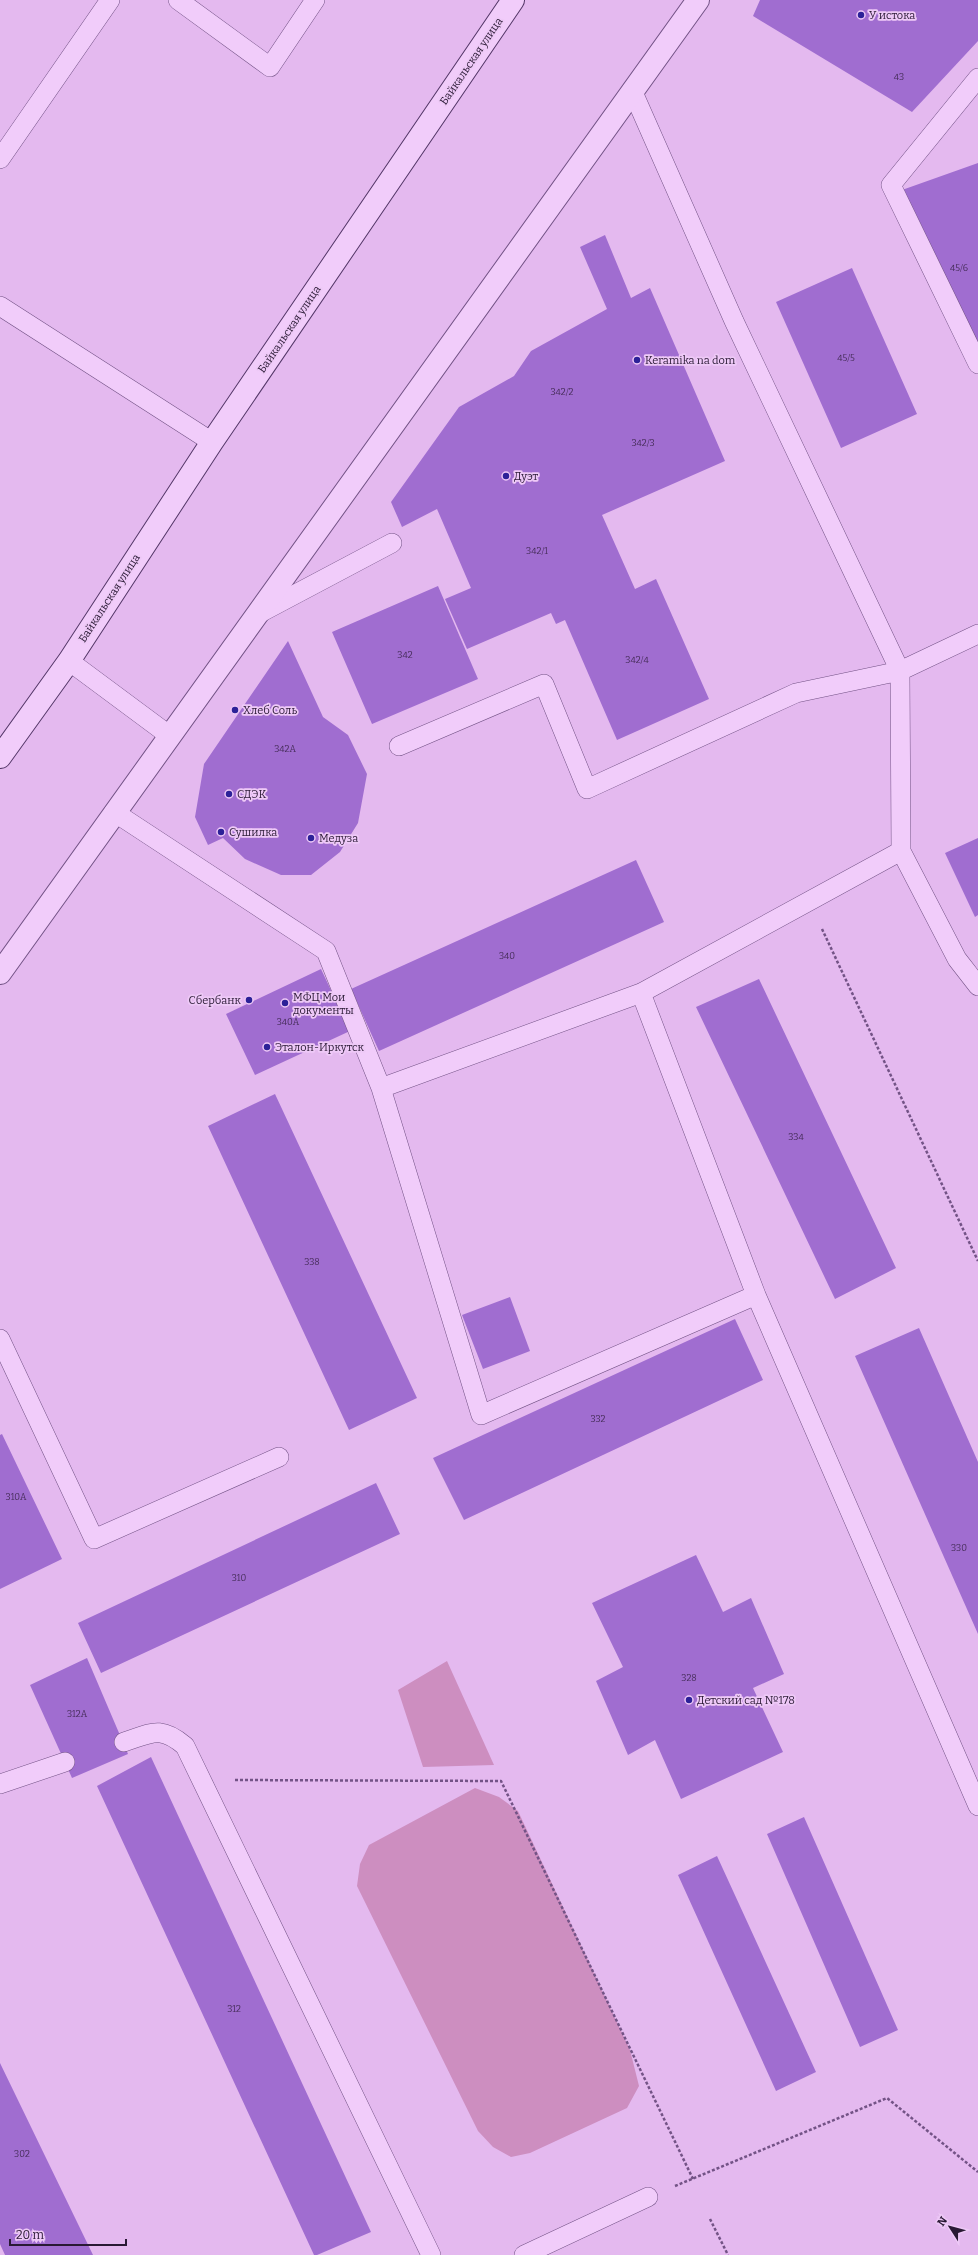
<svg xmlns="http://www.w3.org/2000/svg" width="978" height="2255" font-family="Bitter,serif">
<rect width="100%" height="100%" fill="#e4b9ef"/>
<path fill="#cd8ec0" d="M447,1661L494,1765L423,1767L398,1690Z
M475,1788L499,1797L518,1811L630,2050L639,2086L627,2108L530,2153L511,2157L493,2147L478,2131L357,1886L360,1864L369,1845Z"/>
<path fill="#a06dd0" d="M760,0H978V41L912,112L753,16Z
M978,163V345L902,190Z
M605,235L631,298L650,288L725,461L602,515L635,589L656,579L709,699L617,740L565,620L556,624L551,613L467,649L445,599L471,588L437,509L402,527L391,502L459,407L514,376L531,351L607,309L580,247Z
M852,268L917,414L841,448L776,302Z
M438,586L478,679L372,724L332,632Z
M288,641L323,717L348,735L367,774L358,823L340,852L311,875H281L245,859L223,838L208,845L195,817L204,764Z
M978,838V915L975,917L945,853Z
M636,860L664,922L379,1051L351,989Z
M321,969L350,1031L255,1075L226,1014Z
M759,979L896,1268L835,1299L696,1007Z
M275,1094L417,1398L349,1430L208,1126Z
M510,1297L530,1351L483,1369L462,1315Z
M735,1319L763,1380L464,1520L433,1458Z
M919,1328L978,1462V1634L855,1356Z
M2,1434L62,1559L0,1589V1435Z
M376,1483L400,1534L101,1673L78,1623Z
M696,1555L723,1612L751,1598L784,1674L753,1688L783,1752L681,1799L655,1740L628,1755L596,1681L623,1667L592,1603Z
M87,1658L128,1754L72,1778L30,1685Z
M151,1757L371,2232L317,2255H314L97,1786Z
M804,1817L898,2030L860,2047L767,1834Z
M717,1856L816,2072L776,2091L678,1875Z
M0,2063L93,2255H5L0,2244Z"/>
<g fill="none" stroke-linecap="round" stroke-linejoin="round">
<defs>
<path id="lane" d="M178,0L270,67L315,0
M978,78L891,185L978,364
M632,90L734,321L900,671L901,851L957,959L978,986
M0,159L110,0
M0,306L212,442
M258,614L392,543
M69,661L170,736
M399,746L544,684L587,789L796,693L900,671L978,634
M114,812L326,951L381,1088L481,1415L756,1295L641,993
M381,1088L641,993L901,851
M756,1295L978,1806
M0,1339L94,1539L279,1457
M124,1742C152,1733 160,1725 185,1746L431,2255
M0,1784L65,1762
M524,2255L648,2197"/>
<path id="street" d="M0,973L698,0"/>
<path id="secondary" d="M0,757L69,661L212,442L513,0"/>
</defs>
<use href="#lane" stroke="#735386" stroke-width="20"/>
<use href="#street" stroke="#735386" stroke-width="24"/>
<use href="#secondary" stroke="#543768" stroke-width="24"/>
<path stroke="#735386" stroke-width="2.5" stroke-dasharray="3 2" stroke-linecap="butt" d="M822,929L978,1261
M235,1780L501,1781L693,2179
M675,2186L887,2098L978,2172
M710,2219L728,2255"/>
<use href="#lane" stroke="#f1ccfa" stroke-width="19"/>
<use href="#street" stroke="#f1ccfa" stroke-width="22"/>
<use href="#secondary" stroke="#f1ccfa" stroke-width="22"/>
</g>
<g fill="#2c2198" stroke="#eec9f7" stroke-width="1.5">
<circle cx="861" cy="15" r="4"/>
<circle cx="637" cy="360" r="4"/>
<circle cx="506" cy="476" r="4"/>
<circle cx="235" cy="710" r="4"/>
<circle cx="229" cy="794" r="4"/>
<circle cx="221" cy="832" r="4"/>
<circle cx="311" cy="838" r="4"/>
<circle cx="249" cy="1000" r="4"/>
<circle cx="285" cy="1003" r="4"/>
<circle cx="267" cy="1047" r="4"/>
<circle cx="689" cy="1700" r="4"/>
</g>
<g text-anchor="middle" stroke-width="3.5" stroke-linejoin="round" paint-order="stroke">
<g font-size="9" fill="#472e5b">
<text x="899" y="80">43</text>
<text x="959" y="271">45/6</text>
<text x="846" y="361">45/5</text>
<text x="562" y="395">342/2</text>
<text x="643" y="446">342/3</text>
<text x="537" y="554">342/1</text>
<text x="405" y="658">342</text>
<text x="637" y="663">342/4</text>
<text x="285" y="752">342А</text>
<text x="507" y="959">340</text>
<text x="288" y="1025">340А</text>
<text x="796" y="1140">334</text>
<text x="312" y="1265">338</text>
<text x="598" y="1422">332</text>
<text x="16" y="1500">310А</text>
<text x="959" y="1551">330</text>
<text x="239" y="1581">310</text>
<text x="689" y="1681">328</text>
<text x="77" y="1717">312А</text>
<text x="234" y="2012">312</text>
<text x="22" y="2157">302</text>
</g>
<g font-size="11" fill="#291934" stroke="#eec9f7" text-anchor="start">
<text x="869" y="19">У истока</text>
<text x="645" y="364">Keramika na dom</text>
<text x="514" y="480">Дуэт</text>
<text x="243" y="714">Хлеб Соль</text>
<text x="237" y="798">СДЭК</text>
<text x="229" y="836">Сушилка</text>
<text x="319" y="842">Медуза</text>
<text x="293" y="1001">МФЦ Мои<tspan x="293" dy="13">документы</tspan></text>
<text x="241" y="1004" text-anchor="end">Сбербанк</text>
<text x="275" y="1051">Эталон-Иркутск</text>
<text x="697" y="1704">Детский сад №178</text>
</g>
<g font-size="11" fill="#291934" stroke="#eec9f7">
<text transform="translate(471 61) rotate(-56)" y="4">Байкальская улица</text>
<text transform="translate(289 329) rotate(-56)" y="4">Байкальская улица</text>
<text transform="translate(109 598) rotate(-57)" y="4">Байкальская улица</text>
</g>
</g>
<g transform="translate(950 2227) rotate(306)" stroke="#eec9f7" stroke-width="3" paint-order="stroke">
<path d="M0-3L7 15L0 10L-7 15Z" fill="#291934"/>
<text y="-6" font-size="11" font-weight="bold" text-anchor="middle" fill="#291934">N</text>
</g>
<path d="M10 2239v6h116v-6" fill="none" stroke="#291934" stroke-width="2"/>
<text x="16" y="2239" font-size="12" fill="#291934" stroke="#eec9f7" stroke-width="3" paint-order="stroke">20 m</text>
</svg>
